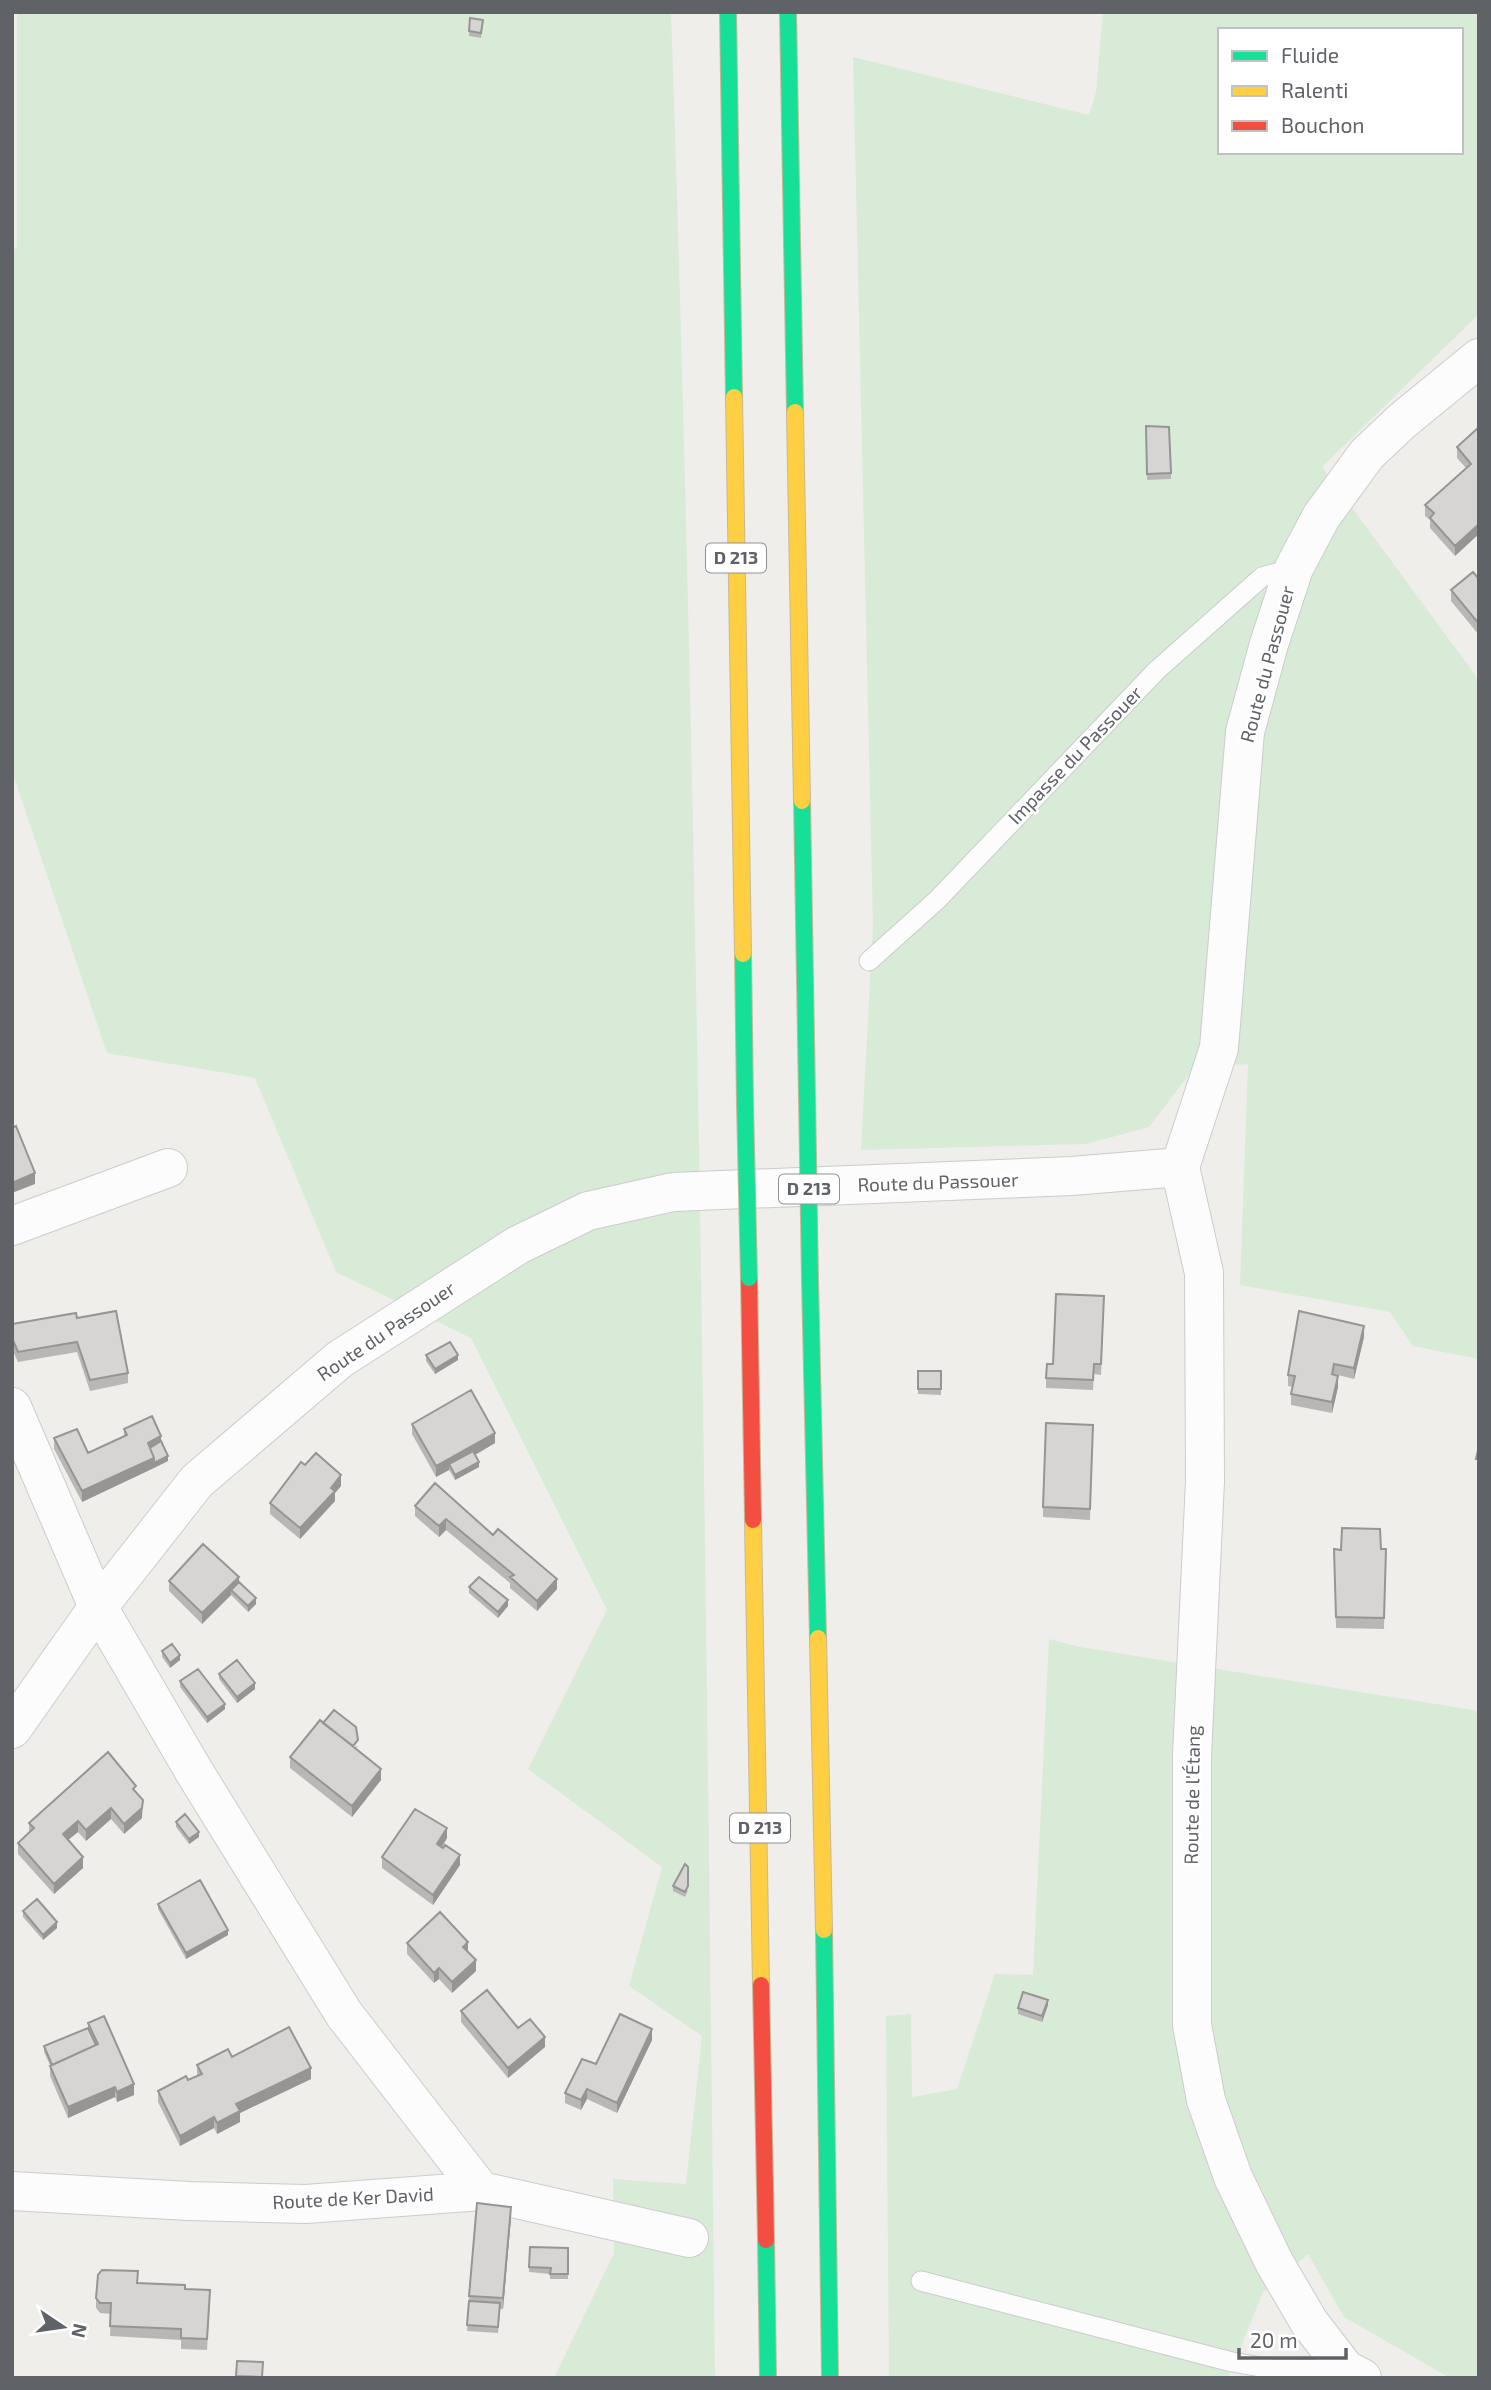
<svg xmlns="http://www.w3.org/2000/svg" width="1491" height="2390" font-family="'Exo 2',sans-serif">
<rect width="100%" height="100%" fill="#efeeea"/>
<path fill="#d8ebd6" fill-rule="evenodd" d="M17,12H671C698,800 706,1589 715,2378H554L614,2253L613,2179L686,2184L702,2036L629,1986L662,1867L528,1769L607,1610L471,1338L336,1272L255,1078L107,1053L12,771V250L17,248Z
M1103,12H1479V314L1322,467L1479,680V1359L1413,1346L1390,1312L1240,1285L1248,1064L1194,1068L1149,1127L1086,1144L861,1150L873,925L853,57L1089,115L1096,92ZM1220,30H1461V152H1220Z
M1049,1639L1080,1647L1479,1711V2378H1450L1344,2317L1308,2254L1263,2292L1228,2378H889L886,2016L911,2014L912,2097L957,2089L995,1974L1033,1975Z"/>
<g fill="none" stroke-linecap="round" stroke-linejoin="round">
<defs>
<path id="lane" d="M869,961L937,900L1157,670L1262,577L1294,568
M921,2281L1232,2362L1272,2369L1345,2370"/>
<path id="street" d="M1180,1167L1204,1273L1205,1481L1192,1756V2025L1206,2100L1233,2177L1274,2262L1309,2322L1346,2370L1362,2378
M1180,1167L1219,1048L1245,732L1269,644L1294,568L1321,517L1367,454L1402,421L1479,358
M12,1226L168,1168
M12,1407L98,1607L195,1773L344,2014L481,2191
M12,1729L98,1607L197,1481L340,1359L518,1245L588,1211L673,1192L1072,1176L1180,1167
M12,2191L189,2201L306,2204L481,2191L689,2238"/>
<path id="fast" d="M728,12L734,397
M788,12L795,412
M802,801L807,1097
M743,954L745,1104
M810,1280L818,1638
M824,1930L830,2378
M766,2240L768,2378"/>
<path id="slow" d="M734,397L743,954
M795,412L802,801
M753,1520L761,1985
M818,1638L824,1930"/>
<path id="jam" d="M749,1278L753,1520
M761,1985L766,2240"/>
</defs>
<use href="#lane" stroke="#cbcccc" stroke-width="21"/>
<use href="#street" stroke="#cbcccc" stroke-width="40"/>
<use href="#fast" stroke="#c8b996" stroke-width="18"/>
<use href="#slow" stroke="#c8b996" stroke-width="18"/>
<use href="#jam" stroke="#c8b996" stroke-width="18"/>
<use href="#lane" stroke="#fdfcfc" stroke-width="19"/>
<use href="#street" stroke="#fdfcfc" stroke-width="38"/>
<use href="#fast" stroke="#16e098" stroke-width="16"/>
<use href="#slow" stroke="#ffcf43" stroke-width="16"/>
<use href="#jam" stroke="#f24e42" stroke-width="16"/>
<defs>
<path id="fast-bridge" d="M807,1097L810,1280
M745,1104L749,1278"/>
</defs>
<use href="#fast-bridge" stroke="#c8b996" stroke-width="18" stroke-linecap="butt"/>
<use href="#fast-bridge" stroke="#16e098" stroke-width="16"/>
</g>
<path fill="#b8b7b5" d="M483,25L481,38L469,36V31Z
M1146,426L1171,473V479L1147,480Z
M1479,427L1455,556L1430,528V520L1425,516V505L1466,468L1457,458V447Z
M1479,579V635L1451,601V590Z
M1104,1307L1101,1375L1094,1374L1093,1390L1046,1388V1378L1053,1364Z
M77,1318L128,1373V1383L90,1391L77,1352L18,1362L12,1349V1324Z
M1364,1337L1354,1379L1334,1374L1338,1387L1332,1413L1291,1405V1394L1293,1387L1288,1386V1375Z
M426,1355L458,1360L435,1374L426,1361Z
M918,1371H941V1395L918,1394Z
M412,1424L495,1443L475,1455L479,1467L455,1480L449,1470L436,1477L412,1434Z
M1093,1425L1090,1520L1043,1517V1507Z
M124,1429L161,1441L168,1461L82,1502L54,1449V1438L88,1453L124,1437Z
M341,1486L335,1493V1501L300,1539L270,1514V1503Z
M415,1506L493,1535L557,1589L537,1611L510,1588V1583L446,1530L439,1537L415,1516Z
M1334,1549H1386L1384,1629L1336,1628Z
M169,1581L239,1582L256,1604L248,1612L231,1595L202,1624L169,1591Z
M469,1587L508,1606L498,1618L469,1593Z
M162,1651L180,1660L170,1668L162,1657Z
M219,1674L255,1689L237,1703L219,1679Z
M180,1681L225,1709L207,1723L180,1687Z
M358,1746L355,1749L381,1780L352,1817L290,1768V1757Z
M136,1793L142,1818L124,1834L111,1819L86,1841L78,1832L68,1840L83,1868L54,1894L18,1854V1843L29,1833V1823Z
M176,1822L199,1837L189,1844L176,1827Z
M447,1838L442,1847L460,1865L433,1905L382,1868V1857Z
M673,1886L688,1891L685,1897L673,1891Z
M158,1904L228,1935L186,1959L158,1909Z
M23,1911L57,1928L43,1940L23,1917Z
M407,1943L468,1952L476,1971L452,1993L439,1979L434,1983L407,1954Z
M1048,2005L1042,2022L1018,2014V2008Z
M461,2011L518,2028L545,2047L508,2078L461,2022Z
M88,2023L134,2095L117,2102L115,2097L68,2118L50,2076V2065L44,2052V2046L88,2028Z
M652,2040L617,2113L587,2099L581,2110L565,2103V2093L596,2064Z
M232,2057L311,2079L240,2113V2122L217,2134L214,2128L180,2146L158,2102V2091L197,2076V2065Z
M511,2217L503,2309H500L498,2333L467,2331L469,2296Z
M568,2248V2279H550V2274L529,2272V2267Z
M138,2283L185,2289L210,2301L207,2350L181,2349V2340L110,2336L111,2314L100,2313L96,2308V2298Z"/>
<path fill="#969594" d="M1479,524V534L1455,556V546Z
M35,1173V1184L12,1193V1183Z
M1364,1326V1337L1354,1379V1368Z
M458,1355V1360L435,1374V1369Z
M1338,1376V1387L1332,1413V1402Z
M495,1433V1443L451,1469L449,1464V1470L436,1477V1466Z
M161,1436V1447L150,1453L148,1443Z
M168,1456V1461L154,1468V1463Z
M154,1458V1468L82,1502V1491Z
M479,1462V1467L455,1480V1475Z
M341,1475V1486L335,1493V1501L300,1539V1528Z
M446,1519V1530L439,1537V1526Z
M239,1577V1587L231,1590V1595L202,1624V1613Z
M557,1579V1589L537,1611V1601Z
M256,1598V1604L248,1612V1606Z
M508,1600V1606L498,1618V1612Z
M180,1655V1660L170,1668V1663Z
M255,1683V1689L237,1703V1697Z
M225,1704V1709L207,1723V1717Z
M381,1769V1780L352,1817V1806Z
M143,1800L142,1818L124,1834V1824Z
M111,1808V1819L86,1841V1830Z
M78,1821V1832L63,1844V1834Z
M447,1828V1838L437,1855V1844Z
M199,1832V1837L189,1844V1839Z
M460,1855V1865L433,1905V1895Z
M83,1857V1868L54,1894V1884Z
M57,1922V1928L43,1940V1935Z
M228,1930V1935L186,1959V1953Z
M468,1942V1953L463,1947Z
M476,1960V1971L452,1993V1982Z
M439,1968V1979L434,1983V1973Z
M1048,2000V2005L1042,2022V2016Z
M652,2029V2040L617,2113V2103Z
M545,2037V2047L508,2078V2068Z
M311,2068V2079L240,2113V2122L217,2134V2123L236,2104Z
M134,2084V2095L117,2102V2092Z
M115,2087V2097L68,2118V2107Z
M587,2089V2099L581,2110V2100Z
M214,2117V2128L180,2146V2136Z
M511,2207V2217L503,2309V2298Z"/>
<path fill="#d6d5d3" stroke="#969594" stroke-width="2" d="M470,18L483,20L481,33L469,31Z
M1146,426L1169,427L1171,473L1147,474Z
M1479,427V524L1455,546L1430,518L1434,513L1425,505L1471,464L1457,447Z
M1473,572L1479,579V624L1451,590Z
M16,1126L35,1173L12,1183V1128Z
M1056,1294L1104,1296L1101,1364H1094L1093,1380L1046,1378L1047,1364H1053Z
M116,1311L128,1373L90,1380L77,1342L18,1352L12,1338V1324L76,1313L77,1318Z
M1299,1311L1364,1326L1354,1368L1334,1364L1332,1374L1338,1376L1332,1402L1291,1394L1295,1376L1288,1375Z
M450,1342L458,1355L435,1369L426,1355Z
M918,1371H941V1389H918Z
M471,1390L495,1433L436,1466L412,1424Z
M152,1416L161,1436L148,1443L154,1458L82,1491L54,1438L77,1429L88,1453L127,1435L124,1429Z
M1046,1423L1093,1425L1090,1509L1043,1507Z
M161,1441L168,1456L154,1463V1458L150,1448Z
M1479,1446V1459H1476Z
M473,1451L479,1462L455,1475L449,1464Z
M316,1453L341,1475L331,1488L335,1491L300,1528L270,1503L301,1462L305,1465Z
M435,1483L493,1535L498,1529L557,1579L537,1601L510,1577L514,1575L446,1519L439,1526L415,1506Z
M1342,1528L1380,1529L1381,1549H1386L1384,1618L1336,1617L1334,1549L1341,1550Z
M203,1544L239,1577L202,1613L169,1581Z
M479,1577L508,1600L498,1612L469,1587Z
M239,1582L256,1598L248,1606L231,1590Z
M172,1644L180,1655L170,1663L162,1651Z
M237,1660L255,1683L237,1697L219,1674Z
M198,1669L225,1704L207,1717L180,1681Z
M334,1710L356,1727L358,1740L353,1746L323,1723Z
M320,1720L381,1769L352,1806L290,1757Z
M108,1752L136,1786L133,1789L143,1800L142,1808L124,1824L111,1808L86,1830L78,1821L63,1834L83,1857L54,1884L18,1843L34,1828L29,1823Z
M415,1809L447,1828L437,1844L443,1848L445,1845L460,1855L433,1895L382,1857Z
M185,1814L199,1832L189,1839L176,1822Z
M685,1864L688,1867V1886L685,1892L673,1886Z
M200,1880L228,1930L186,1953L158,1904Z
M37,1899L57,1922L43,1935L23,1911Z
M440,1912L468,1942L463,1947L476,1960L452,1982L439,1968L434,1973L407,1943Z
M487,1990L518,2028L530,2019L545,2037L508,2068L461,2011Z
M1023,1992L1048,2000L1042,2016L1018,2008Z
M620,2014L652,2029L617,2103L587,2089L581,2100L565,2093L582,2059L596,2064Z
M104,2016L134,2084L117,2092L115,2087L68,2107L50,2066L98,2044L88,2023Z
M289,2027L311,2068L236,2104L240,2111L217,2123L214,2117L180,2136L158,2091L186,2076L188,2080L202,2074L197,2065L228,2049L232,2057Z
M88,2028L96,2045L52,2065L44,2046Z
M477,2203L511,2207L503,2298L469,2296Z
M530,2247L568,2248V2274H550L551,2268L529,2267Z
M102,2270L138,2271L137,2283L185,2285V2289L210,2290L207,2339L181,2338V2329L110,2326L111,2303H100L96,2298L98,2275Z
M469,2301L500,2303L498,2327L467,2325Z
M237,2361L263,2362L262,2377L236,2376Z"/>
<g text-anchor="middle" stroke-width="5" stroke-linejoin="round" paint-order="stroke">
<g fill="#fff" stroke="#8f9295" stroke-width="2">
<rect x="706" y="543.5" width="60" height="29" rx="5"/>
<rect x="779" y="1174.5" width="60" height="29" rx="5"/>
<rect x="730" y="1813.5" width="60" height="29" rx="5"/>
</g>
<g font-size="18" font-weight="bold" fill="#5f6368">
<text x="736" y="564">D 213</text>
<text x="809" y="1195">D 213</text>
<text x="760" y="1834">D 213</text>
</g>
<g font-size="19" fill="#5f6368" stroke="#fff">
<text transform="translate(1267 664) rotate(-75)" y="7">Route du Passouer</text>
<text transform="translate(1075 755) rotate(-46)" y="7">Impasse du Passouer</text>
<text transform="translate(938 1182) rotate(-2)" y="7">Route du Passouer</text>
<text transform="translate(386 1331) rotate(-34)" y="7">Route du Passouer</text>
<text transform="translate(1192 1795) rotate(-89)" y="7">Route de l'Étang</text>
<text transform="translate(353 2198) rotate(-3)" y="7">Route de Ker David</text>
</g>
</g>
<rect width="1491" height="2390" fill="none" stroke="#5f6368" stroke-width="28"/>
<rect x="1218" y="28" width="245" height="126" fill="#ffffff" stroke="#bfc1c3" stroke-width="2"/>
<rect x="1232" y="51" width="35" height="10" fill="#16e098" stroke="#bfc1c3" stroke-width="2"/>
<text x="1281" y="63" font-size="21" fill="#5f6368">Fluide</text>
<rect x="1232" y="86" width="35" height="10" fill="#ffcf43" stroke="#bfc1c3" stroke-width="2"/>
<text x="1281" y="98" font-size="21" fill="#5f6368">Ralenti</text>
<rect x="1232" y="121" width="35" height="10" fill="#f24e42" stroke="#bfc1c3" stroke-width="2"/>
<text x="1281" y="133" font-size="21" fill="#5f6368">Bouchon</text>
<g transform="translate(63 2327) rotate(103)" stroke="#ffffff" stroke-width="5" paint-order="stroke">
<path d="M0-5L12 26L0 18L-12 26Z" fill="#5f6368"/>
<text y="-10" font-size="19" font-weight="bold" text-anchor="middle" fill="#5f6368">N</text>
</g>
<path d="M1239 2348v10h107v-10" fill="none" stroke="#5f6368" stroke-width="3.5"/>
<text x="1250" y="2348" font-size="21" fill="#5f6368" stroke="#ffffff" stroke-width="5" paint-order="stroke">20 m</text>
</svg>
